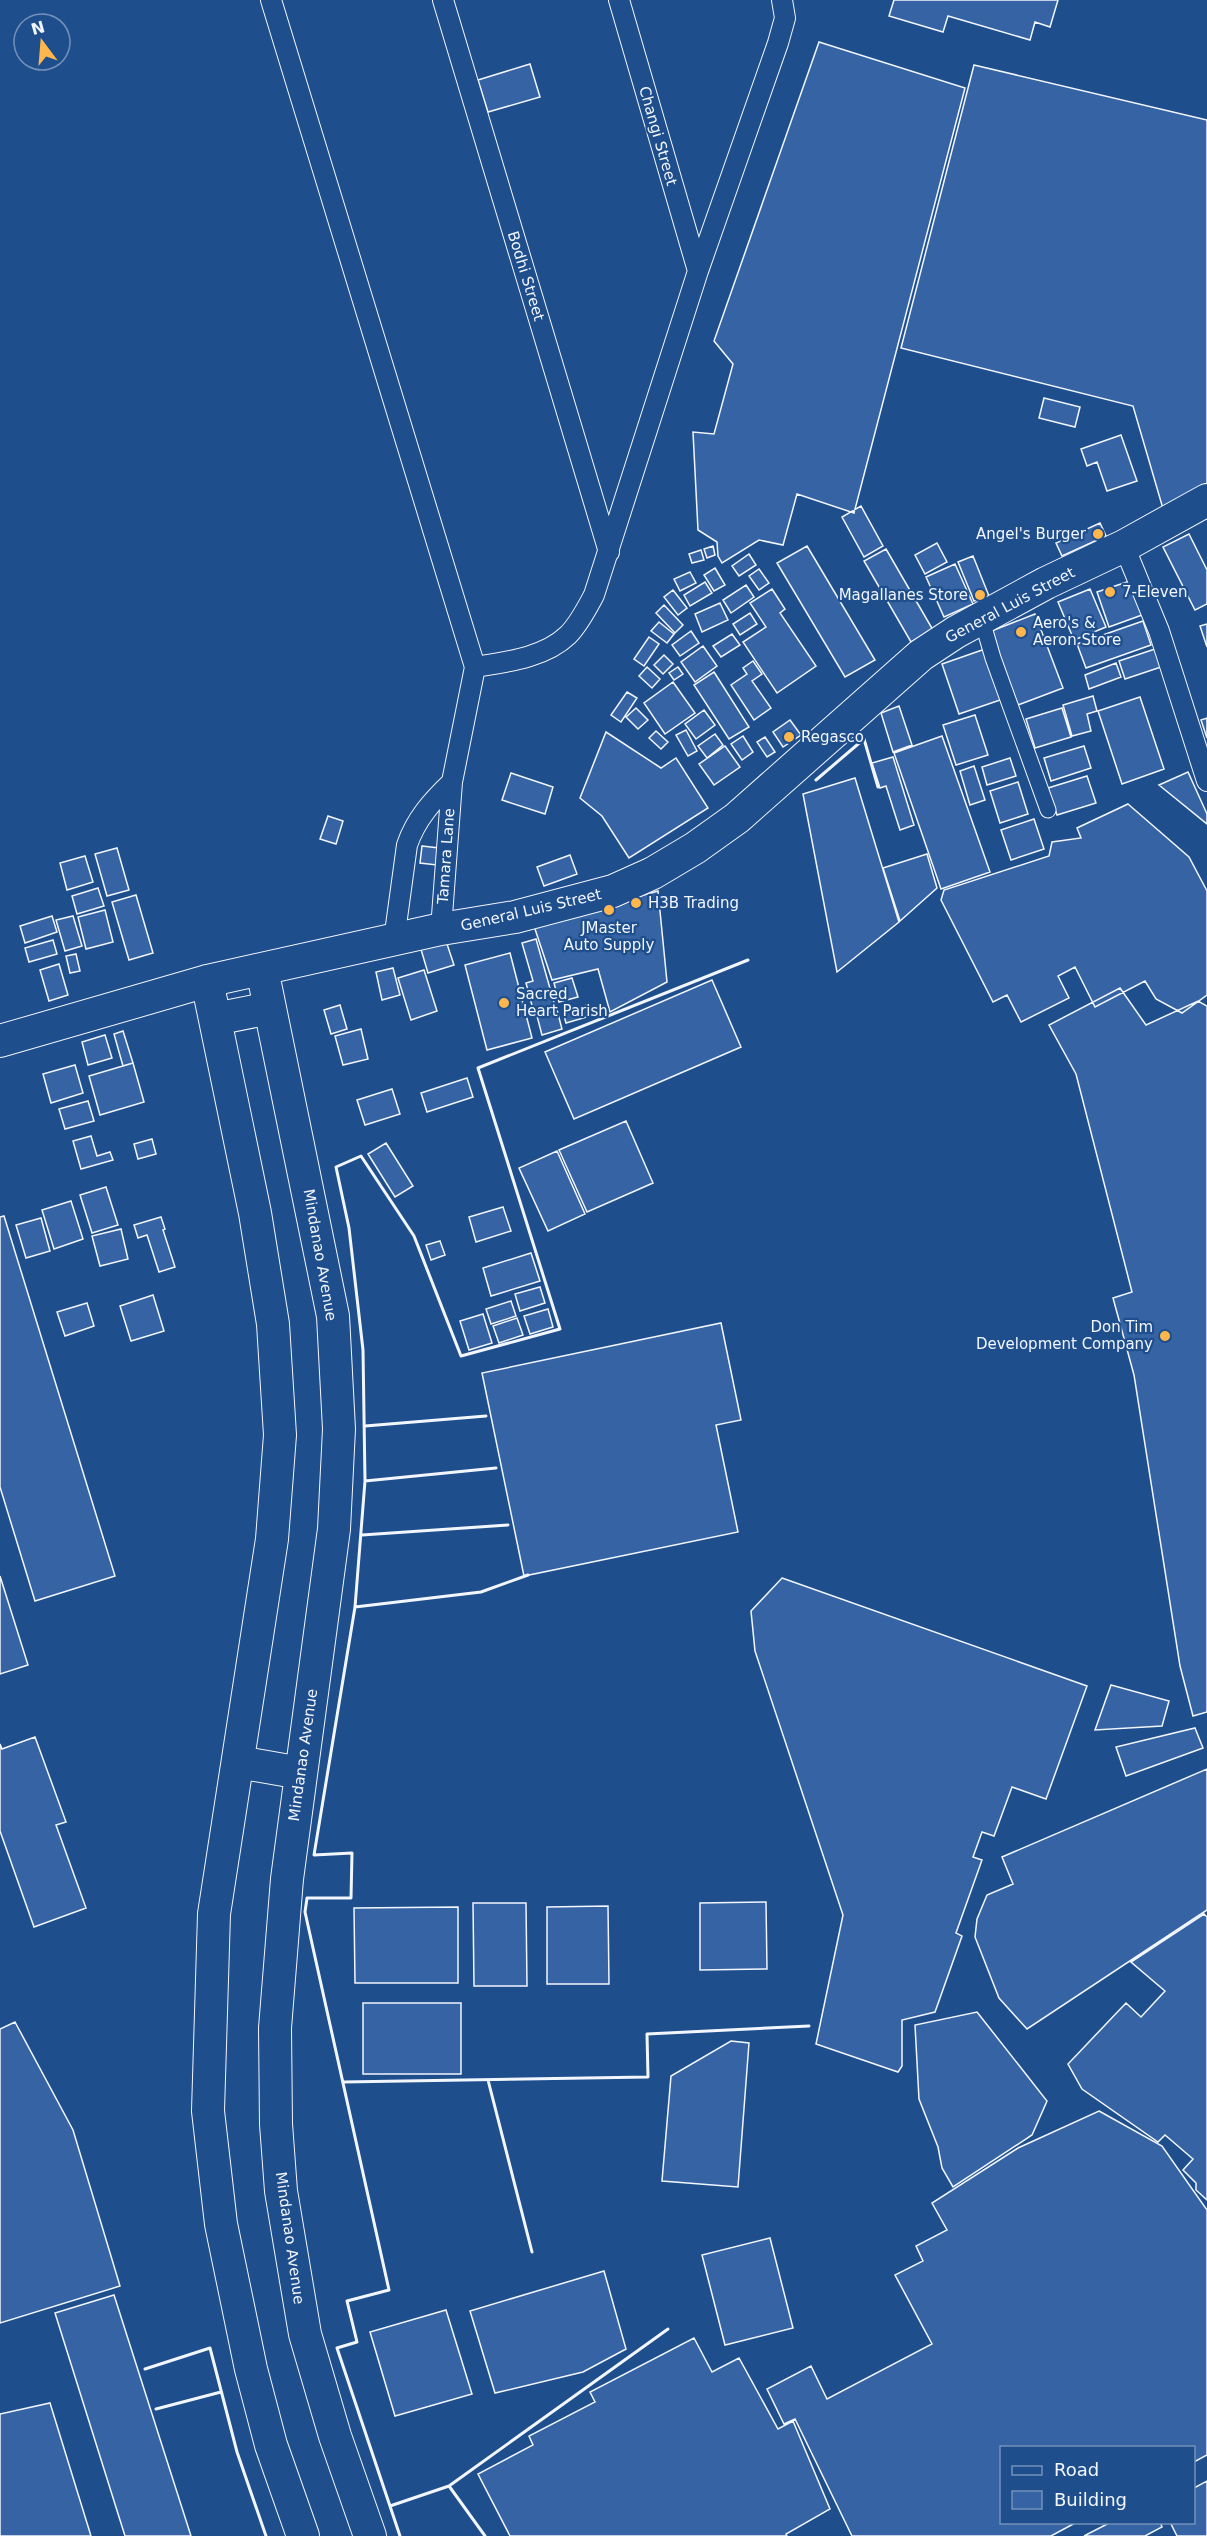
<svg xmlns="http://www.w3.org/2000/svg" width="1207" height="2536" font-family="'DejaVu Sans',sans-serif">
<rect width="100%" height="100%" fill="#1f4e8c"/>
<path fill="#3563a3" stroke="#f2f6ff" stroke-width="1.5" d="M894,0H1058L1050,27L1035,22L1030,40L948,16L943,32L889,16Z
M819,42L965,88L854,513L797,494L783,545L759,540L722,563L718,556L717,542L698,530L693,432L714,434L733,364L714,341Z
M530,64L540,97L488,112L478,80Z
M974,65L1207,120V487L1164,512L1133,406L901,348Z
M1044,398L1080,407L1075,427L1039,418Z
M1121,435L1137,481L1107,491L1097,462L1087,466L1081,449Z
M861,506L883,546L864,557L842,517Z
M1100,523L1106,536L1062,556L1056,543Z
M1189,534L1207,570V604L1195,610L1163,547Z
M937,543L947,562L925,574L915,555Z
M713,546L715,555L707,558L704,549Z
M807,546L875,660L845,677L777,563Z
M886,549L933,630L911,642L864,561Z
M701,550L704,560L692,563L689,554Z
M749,554L756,565L739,576L732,566Z
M973,556L989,596L974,601L958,562Z
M955,564L973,604L944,617L926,577Z
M715,568L725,585L714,591L704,575Z
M759,569L769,583L759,590L749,576Z
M690,572L696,583L680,591L674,579Z
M1130,581L1142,615L1109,627L1097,592Z
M705,582L712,593L690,606L684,595Z
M746,585L754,597L731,613L723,600Z
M772,589L785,609L780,613L816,666L777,693L743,642L766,627L750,603Z
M1090,589L1106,627L1074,640L1058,602Z
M673,590L687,608L678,615L664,597Z
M720,603L728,620L702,632L695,614Z
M664,605L683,625L675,633L656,613Z
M750,613L757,624L740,635L733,624Z
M1035,614L1063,688L1018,705L989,632Z
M1143,621L1151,645L1086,668L1077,644Z
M659,622L674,634L667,643L651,631Z
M1207,624V647L1200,626Z
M691,631L699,643L680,656L672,645Z
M732,634L740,645L721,657L713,646Z
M649,637L659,644L644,666L634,659Z
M703,646L717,666L695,682L681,662Z
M985,649L1003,699L959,714L942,664Z
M1155,649L1161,667L1125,679L1119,661Z
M664,655L673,664L663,674L654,665Z
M753,661L762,674L752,681L771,708L754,720L731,685L747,674L743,668Z
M1116,663L1121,677L1089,689L1085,675Z
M647,667L660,679L652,688L639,676Z
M678,667L683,674L674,680L669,673Z
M714,672L749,727L729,739L694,685Z
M673,682L695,713L665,734L644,703Z
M627,692L637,698L621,722L611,715Z
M1093,696L1097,711L1087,714L1091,731L1072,736L1063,705Z
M1140,697L1164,769L1122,784L1098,711Z
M899,706L912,745L893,752L881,713Z
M636,708L648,720L638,729L626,717Z
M1062,708L1071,737L1035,748L1026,719Z
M704,710L715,725L696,739L685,724Z
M975,715L988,755L956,765L943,725Z
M1207,718V738L1201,720Z
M790,720L801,735L783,747L773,732Z
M686,730L697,751L688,756L676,735Z
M656,731L668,742L661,749L649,738Z
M606,732L661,768L676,758L708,808L629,858L602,816L580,798Z
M715,734L723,745L707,758L698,746Z
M743,736L753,752L742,760L731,744Z
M942,736L990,872L941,889L894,753Z
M765,737L775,752L767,757L757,742Z
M725,746L740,767L714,785L699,764Z
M1084,746L1091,768L1051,781L1044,758Z
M893,757L914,825L900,830L886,786L880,788L872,763Z
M1010,758L1016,776L987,785L982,767Z
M974,766L985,800L970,805L960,771Z
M1188,772L1207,814V824L1159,785Z
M511,773L553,787L545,814L502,800Z
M1087,776L1096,803L1057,815L1048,788Z
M855,778L899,922L837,972L803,794Z
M1018,782L1028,814L1000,823L990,791Z
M1128,804L1189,857L1207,891V995L1182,1013L1156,999L1145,981L1095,1007L1075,967L1058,976L1069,998L1021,1022L1007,995L993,1002L941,900L944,890L1049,856L1052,842L1081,838L1077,828Z
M328,816L343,821L336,844L320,839Z
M1034,819L1044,849L1011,860L1001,830Z
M422,846L439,848L437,865L420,863Z
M117,848L129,890L107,896L95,854Z
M927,854L937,888L900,921L883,868Z
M570,855L577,874L544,886L537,867Z
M85,856L93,882L67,890L60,863Z
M98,888L104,906L77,914L72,896Z
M658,891L667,982L610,1012L598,969L552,980L534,926Z
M136,895L153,953L129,960L112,902Z
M105,910L113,942L86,949L78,917Z
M52,916L57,932L25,943L20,926Z
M73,916L82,946L65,951L56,920Z
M445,938L454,965L428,973L420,946Z
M536,939L555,1006L534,1013L526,983L533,981L522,943Z
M53,940L57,954L29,962L25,948Z
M510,953L532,1038L487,1050L465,965Z
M76,954L80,971L70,973L66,956Z
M59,964L68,995L49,1001L40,970Z
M393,968L400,995L382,1000L376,972Z
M424,970L437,1011L411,1020L398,978Z
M572,978L578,997L559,1002L554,983Z
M712,980L741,1047L574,1119L545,1052Z
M1120,988L1146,1025L1198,1001L1207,1006V1712L1193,1716L1180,1666L1134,1375L1113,1298L1132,1292L1076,1074L1049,1025Z
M340,1005L347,1029L331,1034L324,1010Z
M587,1005L590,1016L566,1023L563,1012Z
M557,1010L562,1029L542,1035L537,1016Z
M361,1029L368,1059L343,1065L335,1036Z
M123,1031L133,1063L123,1066L114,1034Z
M105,1035L112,1058L88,1065L82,1042Z
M133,1063L144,1102L100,1115L89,1076Z
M75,1065L83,1093L51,1103L43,1074Z
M467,1078L473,1097L427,1112L421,1093Z
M392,1089L400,1114L365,1125L357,1100Z
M88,1101L94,1121L65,1129L59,1109Z
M626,1121L653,1183L587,1212L559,1150Z
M91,1136L97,1156L110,1152L113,1160L81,1169L73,1141Z
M152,1139L156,1154L138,1159L134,1144Z
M386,1143L413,1186L395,1197L368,1154Z
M557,1151L585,1214L548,1231L519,1168Z
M106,1187L118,1225L92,1233L80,1195Z
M71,1201L83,1239L54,1249L42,1210Z
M503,1207L511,1231L476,1242L469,1217Z
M4,1216L115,1576L35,1601L0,1487V1217Z
M161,1217L165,1229L163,1230L175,1267L159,1272L147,1235L138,1238L134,1225Z
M41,1218L50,1251L26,1258L16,1225Z
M121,1229L128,1259L100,1266L92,1236Z
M440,1241L445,1255L431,1260L426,1245Z
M531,1253L540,1281L491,1296L483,1268Z
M540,1287L545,1303L520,1311L515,1294Z
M153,1295L164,1331L131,1341L120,1306Z
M511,1301L516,1316L491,1324L486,1309Z
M87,1303L94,1326L65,1336L57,1312Z
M548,1309L553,1327L530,1334L524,1316Z
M483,1314L492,1343L469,1350L460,1321Z
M517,1318L523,1335L499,1343L493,1326Z
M721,1323L741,1420L716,1425L738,1532L524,1576L482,1373Z
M0,1576L28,1665L0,1674Z
M782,1578L1087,1686L1046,1799L1012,1787L994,1836L982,1832L973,1857L982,1860L956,1933L962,1936L935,2012L902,2020V2066L898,2072L816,2044L843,1915L755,1651L751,1611Z
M1111,1685L1169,1701L1162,1726L1095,1730Z
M1195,1728L1203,1748L1126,1776L1116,1747Z
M35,1737L66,1822L56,1825L86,1908L34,1927L0,1831V1744L2,1749Z
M1207,1769V1910L1027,2029L999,1998L975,1937L977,1919L987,1895L1013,1884L1002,1857Z
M766,1902L767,1969L700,1970V1903Z
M473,1903H526L527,1986H474Z
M608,1906L609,1984H547V1907Z
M458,1907V1983H355L354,1908Z
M1204,1914L1207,1917V2200L1196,2190V2183L1183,2170L1193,2159L1165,2135L1158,2142L1082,2089L1068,2064L1126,2003L1141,2017L1165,1991L1131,1962Z
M363,2003H461V2074H363Z
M977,2012L1047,2101L1032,2135L953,2187L942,2168L938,2147L919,2099L915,2025Z
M15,2022L73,2130L120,2286L0,2323V2029Z
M731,2041L749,2043L738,2187L662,2181L671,2076Z
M1099,2111L1162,2146L1207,2210V2455L1194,2462V2448H1002V2522H1077L1051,2536H852L795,2419L784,2424L767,2389L811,2366L827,2399L932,2344L895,2275L923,2261L916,2246L947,2230L932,2203L1018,2148Z
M770,2238L793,2328L725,2345L702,2255Z
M604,2271L626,2349L583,2372L495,2393L470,2311Z
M114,2295L191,2536H125L55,2313Z
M446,2310L472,2394L395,2416L370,2332Z
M694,2338L712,2372L739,2358L778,2429L793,2421L830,2509L786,2534L787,2536H510L478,2474L533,2445L529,2436L595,2402L590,2392Z
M50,2403L91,2536H0V2414Z
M1207,2481V2536H1177L1170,2522H1194V2488Z
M1111,2522H1160L1162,2527L1145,2536H1084Z"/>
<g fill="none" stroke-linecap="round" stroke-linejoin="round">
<defs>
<path id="pedestrian" d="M981,617L993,658L1048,810"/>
<path id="minor" d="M271,0L475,667L452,782L441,929
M443,0L609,552
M619,0L698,271
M1124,546L1159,631L1207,781
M475,667C506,662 544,658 568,635C579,624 587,608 594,595L698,271L778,43L785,18L782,0
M394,940L407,845C416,819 432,801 452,782"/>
<path id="primary" d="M262,969L333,1316L339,1429L334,1529L287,1879L275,2028L276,2124L281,2191L305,2334L335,2436L370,2536
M207,981L255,1213L273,1324L280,1435L272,1539L214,1914L208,2111L221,2224L251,2369L271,2445L303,2536
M215,1019L270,1008
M0,1041L207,981L441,929L515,917L613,891L653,873L695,848L737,818L921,655L956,632L1046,583L1124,546L1207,500
M238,1762L301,1773"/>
</defs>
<use href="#pedestrian" stroke="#f2f6ff" stroke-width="17"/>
<use href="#minor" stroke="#f2f6ff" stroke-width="22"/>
<use href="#primary" stroke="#f2f6ff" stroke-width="34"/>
<use href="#pedestrian" stroke="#1f4e8c" stroke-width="15"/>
<use href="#minor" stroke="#1f4e8c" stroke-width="20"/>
<use href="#primary" stroke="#1f4e8c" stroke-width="32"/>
<path stroke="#f2f6ff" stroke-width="3" d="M816,780L864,739L878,787
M365,1426L486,1416
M365,1481L496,1468
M362,1535L508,1525
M355,1607L481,1592L528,1575
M488,2080L532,2252
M343,2082L648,2077L647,2034L809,2026
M145,2369L210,2348L237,2452L266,2536
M156,2409L221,2392
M449,2486L485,2536
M390,2506L449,2486L668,2329
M400,2536L337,2348L357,2342L347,2301L389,2290L305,1912L307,1898H351L352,1853L314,1855L355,1607L365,1481L363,1350L349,1228L336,1167L361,1156L414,1236L461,1356L560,1329L478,1068L748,960"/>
</g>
<g fill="#ffb74d" stroke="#1f4e8c" stroke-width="2">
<circle cx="1098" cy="534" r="6"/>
<circle cx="1110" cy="592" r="6"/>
<circle cx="980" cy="595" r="6"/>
<circle cx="1021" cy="632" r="6"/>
<circle cx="789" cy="737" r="6"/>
<circle cx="636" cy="903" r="6"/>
<circle cx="609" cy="910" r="6"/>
<circle cx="504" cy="1003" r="6"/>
<circle cx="1165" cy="1336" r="6"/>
</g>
<g text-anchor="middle" stroke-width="4.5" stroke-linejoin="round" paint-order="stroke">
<g font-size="15" fill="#f2f6ff" stroke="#1f4e8c">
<text transform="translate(658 136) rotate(74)" y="5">Changi Street</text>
<text transform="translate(526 276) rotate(73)" y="5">Bodhi Street</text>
<text transform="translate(1010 605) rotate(-28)" y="5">General Luis Street</text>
<text transform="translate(446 856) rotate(-86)" y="5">Tamara Lane</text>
<text transform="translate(531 910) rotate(-13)" y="5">General Luis Street</text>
<text transform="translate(320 1255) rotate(80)" y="5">Mindanao Avenue</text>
<text transform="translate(303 1755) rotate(-82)" y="5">Mindanao Avenue</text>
<text transform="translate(290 2238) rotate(82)" y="5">Mindanao Avenue</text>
</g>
<g font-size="15" fill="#f2f6ff" stroke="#1f4e8c" text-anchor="start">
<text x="1086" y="539" text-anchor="end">Angel's Burger</text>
<text x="1122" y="597">7-Eleven</text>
<text x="968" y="600" text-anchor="end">Magallanes Store</text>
<text x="1033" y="628">Aero's &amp;<tspan x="1033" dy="17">Aeron Store</tspan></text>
<text x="801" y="742">Regasco</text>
<text x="648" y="908">H3B Trading</text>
<text x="609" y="933" text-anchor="middle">JMaster<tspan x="609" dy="17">Auto Supply</tspan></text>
<text x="516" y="999">Sacred<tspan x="516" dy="17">Heart Parish</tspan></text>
<text x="1153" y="1332" text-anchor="end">Don Tim<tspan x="1153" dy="17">Development Company</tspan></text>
</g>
</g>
<rect x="1000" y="2446" width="195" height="78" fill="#1f4e8c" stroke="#7391ba" stroke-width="1.5"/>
<rect x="1012" y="2466" width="30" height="9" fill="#1f4e8c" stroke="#7391ba" stroke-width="1.5"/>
<text x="1054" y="2476" font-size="18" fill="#f2f6ff">Road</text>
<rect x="1012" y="2491" width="30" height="18" fill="#3563a3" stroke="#7391ba" stroke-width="1.5"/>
<text x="1054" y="2506" font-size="18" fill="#f2f6ff">Building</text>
<g transform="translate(42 42) rotate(344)"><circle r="28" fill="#1f4e8c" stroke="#7391ba" stroke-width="1.5"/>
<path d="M0-4.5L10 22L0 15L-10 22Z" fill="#ffb74d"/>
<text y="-9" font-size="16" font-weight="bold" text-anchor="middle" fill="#f2f6ff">N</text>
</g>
</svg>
